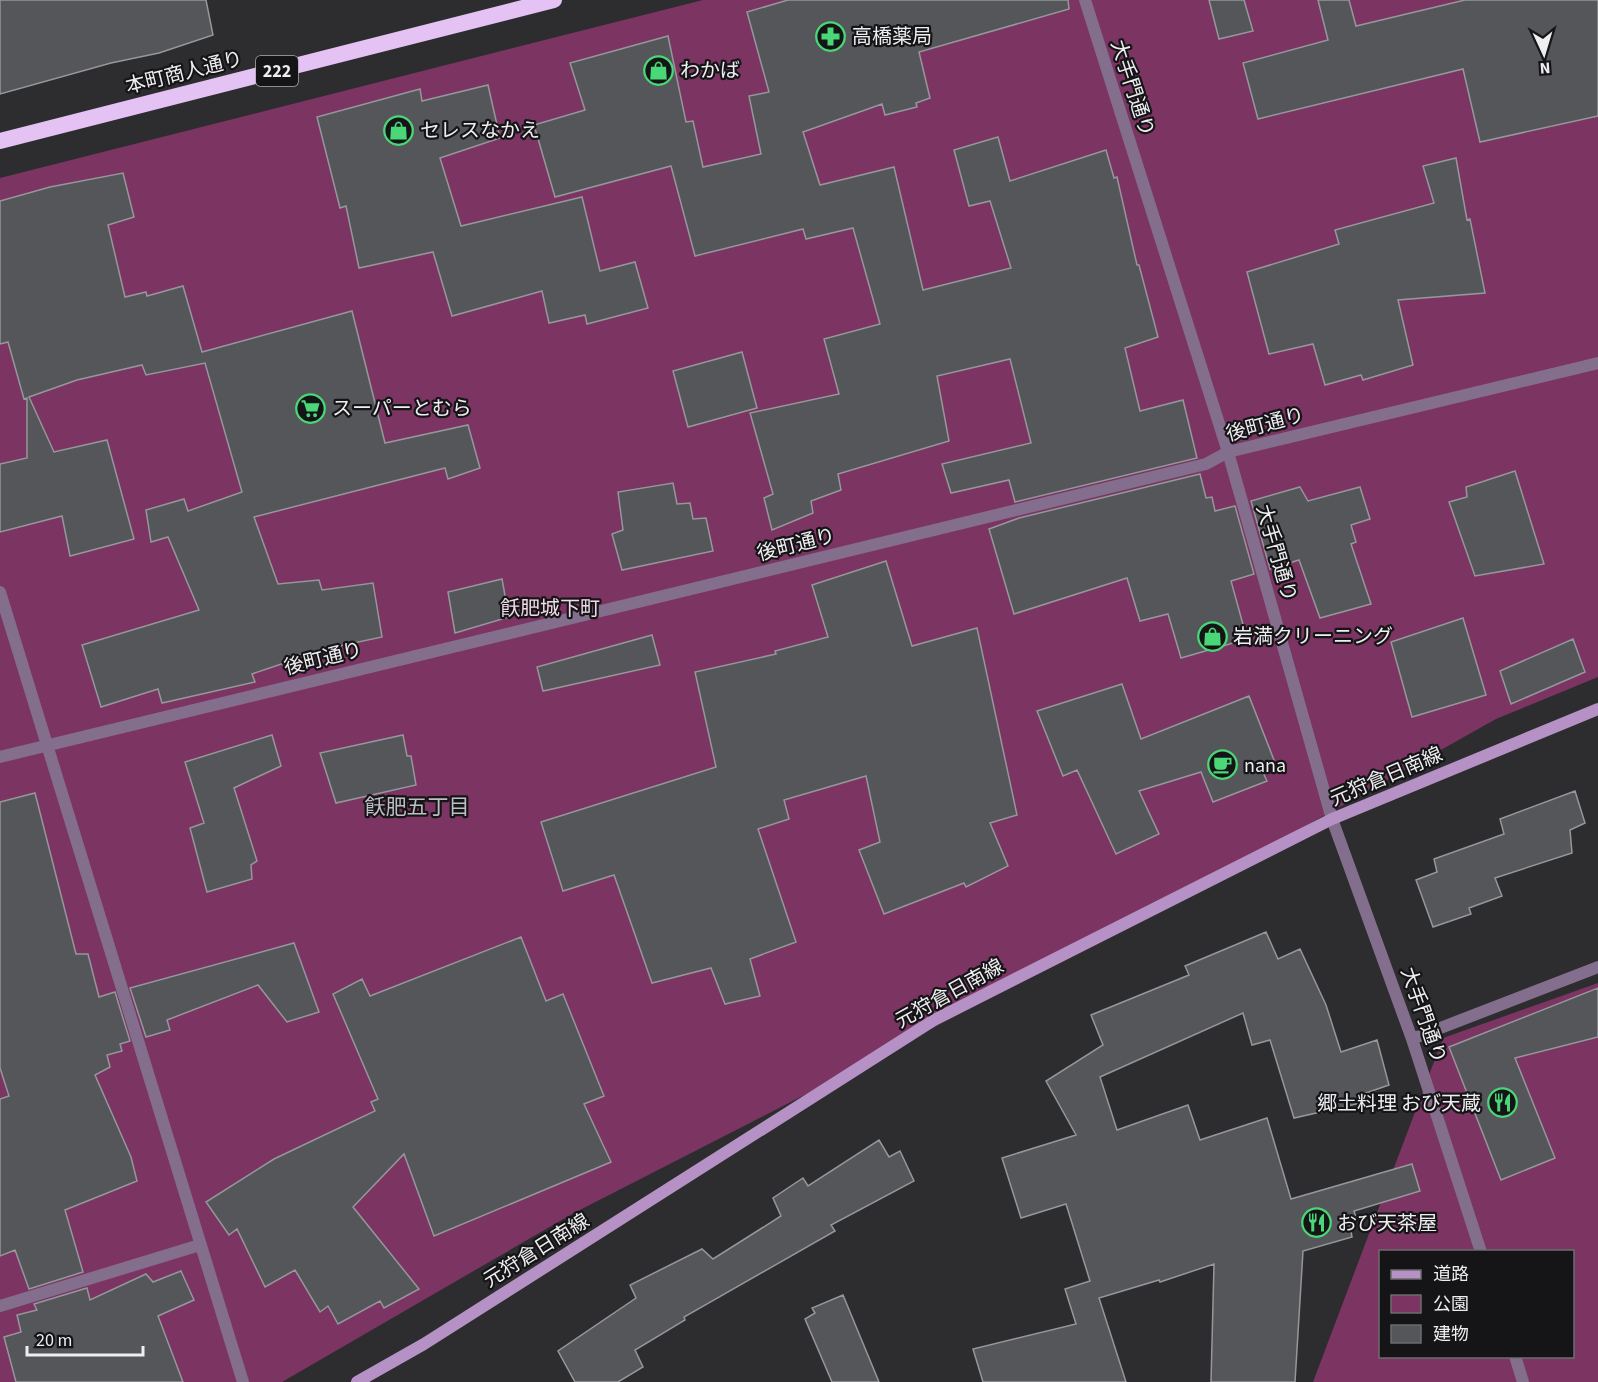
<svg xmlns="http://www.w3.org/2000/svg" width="1598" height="1382" font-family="'Source Sans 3','Noto Sans JP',sans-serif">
<rect width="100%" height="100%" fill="#2d2d30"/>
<path fill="#7c3463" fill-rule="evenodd" d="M703,0H1598V677L1496,719L1195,888L869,1062L572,1214L282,1382H0V178Z
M1598,983V1382H1313L1443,1038ZM1380,1252H1572V1356H1380Z"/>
<path fill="#54565a" stroke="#95979b" stroke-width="1.5" d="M0,0H206L213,35L159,53L111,63L0,94Z
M788,0H1068L1069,9L919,52L930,98L916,103L917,107L885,115L882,104L803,132L820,185L894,167L923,290L1011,268L990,201L969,206L954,150L998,137L1010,181L1106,150L1114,178L1117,177L1137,265H1139L1158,337L1125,348L1140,411L1183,400L1197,458L1015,502L1009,480L951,493L942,464L1031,443L1010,359L937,376L949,441L838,474L841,490L811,501L813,513L772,530L764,498L773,494L750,413L839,394L824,339L880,324L853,228L806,239L803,229L695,256L671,166L555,197L534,125L585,110L570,63L668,36L686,122L693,121L703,167L761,154L749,96L769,92L747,12Z
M1209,0H1244L1253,31L1219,39Z
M1318,0H1349L1356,26L1465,0H1598V116L1480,142L1463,69L1258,119L1243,63L1328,40Z
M488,85L500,138L440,158L461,226L582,197L600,271L635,262L648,308L587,324L585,315L549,323L542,291L452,316L433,252L359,268L346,206L340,208L317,117L420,89L422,101Z
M1456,158L1467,220L1470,219L1485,293L1398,300L1413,365L1363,380L1361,375L1325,385L1313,344L1269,354L1247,272L1339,244L1335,230L1434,203L1423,166Z
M123,173L134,217L108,225L125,297L146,292L147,296L183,286L202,352L352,311L385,443L468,425L480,468L448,479L445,468L254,517L278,584L319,580L322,590L373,583L382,637L297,655L299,658L252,674L255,682L162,703L158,689L101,707L82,645L199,610L168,537L151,542L146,510L184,499L188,511L242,492L205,363L146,375L142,365L77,380L29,397L54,452L107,440L134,539L70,556L62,516L0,532V464L27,458V398L24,399L8,342L0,344V201L50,187Z
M742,352L757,408L688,427L673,371Z
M1515,471L1544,564L1475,576L1449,502L1467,497L1466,487Z
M1200,474L1206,498L1212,497L1215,511L1235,506L1254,574L1231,581L1247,639L1181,658L1168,614L1140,621L1127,578L1014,614L989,529L1019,518Z
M673,483L677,504L690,503L693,519L706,518L713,551L622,570L612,534L623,530L618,492Z
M1300,487L1308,501L1360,487L1370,519L1351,525L1356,542L1351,544L1371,604L1320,618L1299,560L1270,569L1251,501Z
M886,561L912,646L977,628L1017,815L990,823L1008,866L966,887L964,883L884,914L859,850L880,842L866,776L784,800L789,819L758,829L796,942L750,959L760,996L725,1004L711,968L652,983L614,875L563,891L541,822L716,767L695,672L776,654L775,651L828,637L812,585Z
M502,579L509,617L455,633L448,592Z
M1463,618L1486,695L1412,717L1391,642Z
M652,635L660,665L543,691L537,667Z
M1573,639L1585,672L1511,704L1500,671Z
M1122,684L1141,739L1249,696L1274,760L1260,766L1267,781L1213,802L1201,772L1139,791L1159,834L1116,854L1077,770L1063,776L1037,711Z
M272,735L281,766L234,788L257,861L251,865L252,879L207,892L190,828L204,823L185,762Z
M403,735L407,756H411L416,785L336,803L320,753Z
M1575,791L1585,823L1570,830L1572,853L1495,878L1502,896L1469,908L1471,914L1433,927L1416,880L1437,872L1434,859L1504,834L1500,819Z
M35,793L76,954H88L99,997L115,992L130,1041L120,1044L122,1051L107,1055L110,1067L95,1075L131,1157L137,1181L65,1210L83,1272L29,1289L15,1250L0,1256V1099L9,1096L0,1068V802Z
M1266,932L1278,959L1300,949L1326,1005L1341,1052L1377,1040L1389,1085L1363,1094L1365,1102L1294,1118L1270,1040L1252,1045L1243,1013L1100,1077L1117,1130L1188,1105L1200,1140L1267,1118L1291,1199L1412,1164L1420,1191L1354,1211L1356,1218L1349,1220L1352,1237L1303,1251L1295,1382H1211L1214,1264L1160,1282L1159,1280L1099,1298L1126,1382H983L973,1349L1076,1324L1065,1289L1090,1281L1066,1204L1021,1218L1002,1158L1076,1135L1046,1081L1103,1045L1091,1015L1189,975L1185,966Z
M521,937L546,1001L563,994L604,1096L584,1104L611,1162L434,1236L404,1154L353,1207L419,1289L384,1308L380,1301L338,1324L328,1306L320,1312L295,1270L265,1287L237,1229L229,1235L206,1202L274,1159L375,1111L371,1102L378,1099L333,994L362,979L370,996Z
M294,943L319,1012L287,1022L258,985L167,1020L170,1030L146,1037L130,988Z
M1598,988V1037L1515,1058L1555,1158L1501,1180L1449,1047Z
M879,1140L889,1157L900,1151L914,1181L831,1225L835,1231L684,1317L685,1320L635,1350L643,1367L618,1382H575L558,1351L636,1298L630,1285L702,1249L713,1259L781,1216L773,1198L803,1178L808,1186Z
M181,1271L194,1300L158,1316L183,1382H16L4,1337L21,1332L17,1315L37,1310L34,1304L87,1288L90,1300L146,1274L153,1282Z
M843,1295L879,1382H832L805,1319L815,1313L812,1308Z"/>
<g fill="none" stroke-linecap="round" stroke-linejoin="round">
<path stroke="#846e8e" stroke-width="12" d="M1085,0L1228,452L1332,819L1412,1039L1481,1252
M0,592L243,1382
M0,757L1206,464L1228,452L1598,363
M1412,1039L1598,967
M0,1306L200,1245
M1515,1356L1523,1382"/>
<path stroke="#b691c5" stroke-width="12" d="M357,1382L424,1344L934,1020L1332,819L1598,709"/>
<path stroke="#e4c2f3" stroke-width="16" d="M0,141L554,0"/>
</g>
<defs>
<symbol id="pharmacy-ring" viewBox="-11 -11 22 22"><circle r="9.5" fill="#151517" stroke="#49d778" stroke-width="1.5"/><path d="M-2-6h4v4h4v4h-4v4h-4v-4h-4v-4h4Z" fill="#49d778"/></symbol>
<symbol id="shop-ring" viewBox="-11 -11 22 22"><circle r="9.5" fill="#151517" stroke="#49d778" stroke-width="1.5"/><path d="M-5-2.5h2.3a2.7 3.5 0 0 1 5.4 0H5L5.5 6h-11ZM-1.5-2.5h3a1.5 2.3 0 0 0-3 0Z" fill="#49d778"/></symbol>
<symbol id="supermarket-ring" viewBox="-11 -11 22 22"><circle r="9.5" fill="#151517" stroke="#49d778" stroke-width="1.5"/><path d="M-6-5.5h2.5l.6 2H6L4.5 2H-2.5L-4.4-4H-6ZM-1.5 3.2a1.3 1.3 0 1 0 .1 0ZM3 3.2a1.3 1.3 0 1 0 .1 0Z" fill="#49d778"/></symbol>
<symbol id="cafe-ring" viewBox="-11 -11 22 22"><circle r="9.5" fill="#151517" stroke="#49d778" stroke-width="1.5"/><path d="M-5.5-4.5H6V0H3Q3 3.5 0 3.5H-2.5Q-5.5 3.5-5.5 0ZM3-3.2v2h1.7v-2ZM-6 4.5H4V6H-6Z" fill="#49d778"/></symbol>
<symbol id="restaurant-ring" viewBox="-11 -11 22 22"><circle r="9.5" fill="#151517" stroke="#49d778" stroke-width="1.5"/><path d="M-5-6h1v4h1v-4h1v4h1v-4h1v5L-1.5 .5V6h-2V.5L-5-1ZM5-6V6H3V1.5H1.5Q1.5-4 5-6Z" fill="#49d778"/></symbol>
</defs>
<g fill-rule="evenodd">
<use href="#pharmacy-ring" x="814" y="20" width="33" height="33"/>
<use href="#shop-ring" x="642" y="54" width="33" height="33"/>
<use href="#shop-ring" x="382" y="114" width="33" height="33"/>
<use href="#supermarket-ring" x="294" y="392" width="33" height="33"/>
<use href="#shop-ring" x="1196" y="620" width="33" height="33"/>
<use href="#cafe-ring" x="1206" y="748" width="33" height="33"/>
<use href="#restaurant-ring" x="1486" y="1086" width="33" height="33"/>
<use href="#restaurant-ring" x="1300" y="1206" width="33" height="33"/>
</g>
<g text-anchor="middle" stroke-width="4.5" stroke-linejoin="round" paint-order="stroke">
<rect fill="#151517" stroke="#adadb0" stroke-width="1.5" x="256" y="56" width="42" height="30" rx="4.5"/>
<g font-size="18" font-weight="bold" fill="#eeeef1">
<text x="277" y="77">222</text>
</g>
<g font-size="20" fill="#eeeef1" stroke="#151517" text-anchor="start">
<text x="852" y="43">高橋薬局</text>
<text x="680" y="77">わかば</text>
<text x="420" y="137">セレスなかえ</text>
<text x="332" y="415">スーパーとむら</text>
<text x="1233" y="643">岩満クリーニング</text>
<text x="1244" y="772">nana</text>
<text x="1481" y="1110" text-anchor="end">郷土料理 おび天蔵</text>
<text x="1337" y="1230">おび天茶屋</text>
</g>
<g font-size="20" fill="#eeeef1" stroke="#151517">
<text transform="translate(184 72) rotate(-14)" y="7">本町商人通り</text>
<text transform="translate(1133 88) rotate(72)" y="7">大手門通り</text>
<text transform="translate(1265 424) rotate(-15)" y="7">後町通り</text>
<text transform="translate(796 544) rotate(-14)" y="7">後町通り</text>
<text transform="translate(1277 553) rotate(74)" y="7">大手門通り</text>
<text transform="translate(323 658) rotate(-14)" y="7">後町通り</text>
<text transform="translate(1386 776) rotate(-23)" y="7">元狩倉日南線</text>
<text transform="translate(949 993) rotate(-29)" y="7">元狩倉日南線</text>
<text transform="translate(1424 1015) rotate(71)" y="7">大手門通り</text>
<text transform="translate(536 1250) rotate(-32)" y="7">元狩倉日南線</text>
</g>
<g font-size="20" fill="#f1dae7" stroke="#151517">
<text x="550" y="615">飫肥城下町</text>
</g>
<g font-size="21" fill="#bebec3" stroke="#151517">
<text x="417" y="814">飫肥五丁目</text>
</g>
</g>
<rect x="1379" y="1250" width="195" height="108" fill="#151517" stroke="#6c6c6e" stroke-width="1.5"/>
<rect x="1391" y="1270" width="30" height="9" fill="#b691c5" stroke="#6c6c6e" stroke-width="1.5"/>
<text x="1433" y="1280" font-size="18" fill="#eeeef1">道路</text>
<rect x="1391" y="1295" width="30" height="18" fill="#7c3463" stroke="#6c6c6e" stroke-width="1.5"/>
<text x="1433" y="1310" font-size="18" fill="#eeeef1">公園</text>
<rect x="1391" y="1325" width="30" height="18" fill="#54565a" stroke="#6c6c6e" stroke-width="1.5"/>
<text x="1433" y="1340" font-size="18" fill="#eeeef1">建物</text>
<g transform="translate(1544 54) rotate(176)" stroke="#151517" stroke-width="4.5" paint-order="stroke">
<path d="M0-4.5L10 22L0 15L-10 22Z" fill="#eeeef1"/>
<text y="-9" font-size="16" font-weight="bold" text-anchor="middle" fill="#eeeef1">N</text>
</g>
<path d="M27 1346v9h116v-9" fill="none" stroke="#eeeef1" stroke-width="3"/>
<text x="36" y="1346" font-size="18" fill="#eeeef1" stroke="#151517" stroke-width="4.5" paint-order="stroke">20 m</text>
</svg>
